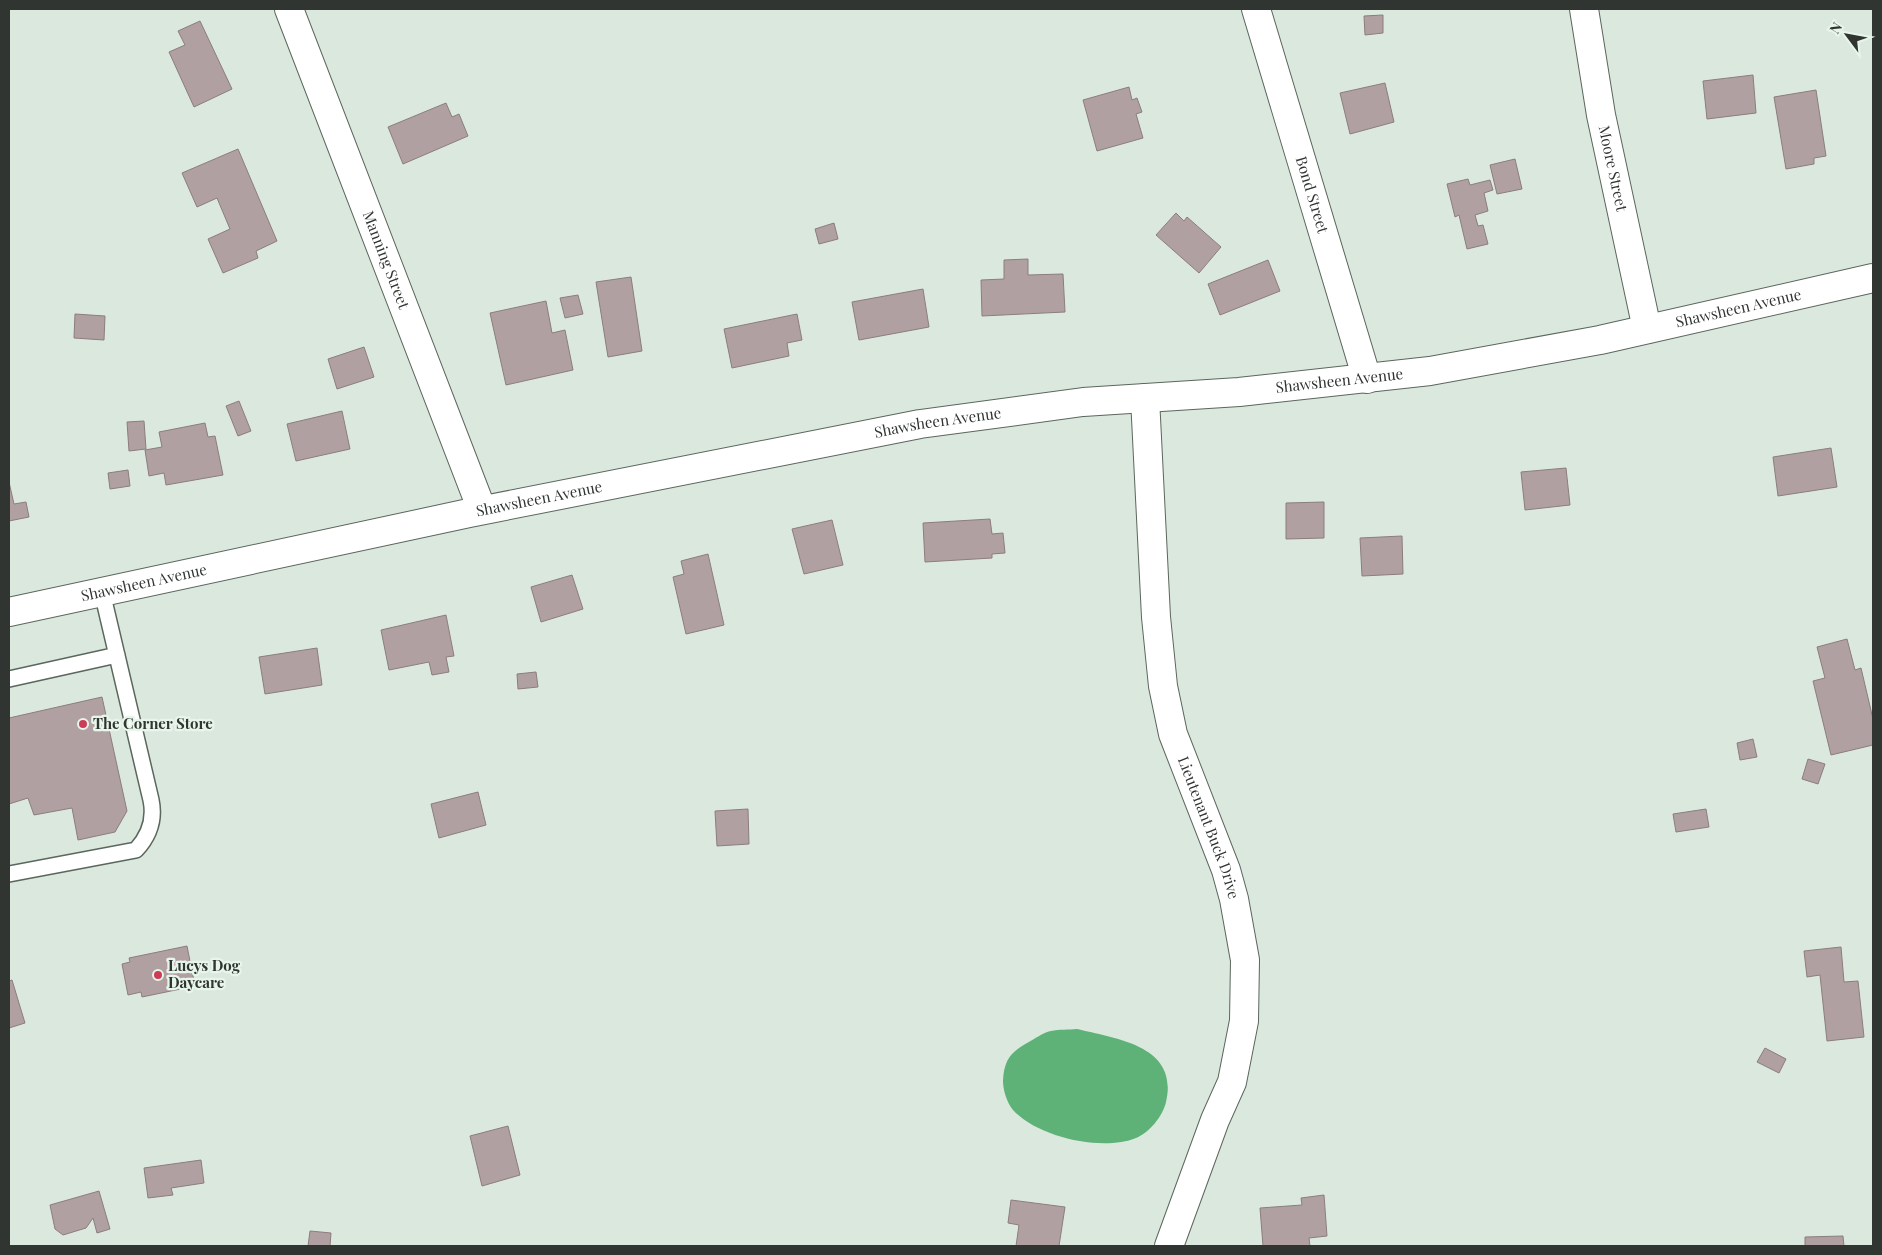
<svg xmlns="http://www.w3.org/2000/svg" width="1882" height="1255" font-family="'Playfair Display',serif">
<rect width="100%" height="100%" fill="#dbe8de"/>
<path fill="#5eb177" d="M1077,1029C1118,1039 1179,1046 1166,1102C1163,1116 1149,1133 1136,1138C1102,1152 1037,1137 1013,1110C1007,1103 1003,1090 1003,1081C1004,1056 1014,1050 1034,1039C1039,1036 1045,1032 1051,1031C1059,1029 1069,1030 1077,1029Z"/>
<path fill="#b0a0a1" stroke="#8c7d7e" d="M1383,15V33L1365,35L1364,16Z
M200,21L232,89L194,107L169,52L185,45L178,31Z
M1753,75L1756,113L1707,119L1703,81Z
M1385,83L1394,122L1350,134L1340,93Z
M1129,87L1132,100L1137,98L1142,112L1136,114L1143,138L1097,151L1083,100Z
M1816,90L1826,156L1814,158V164L1786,169L1774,97Z
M446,103L452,117L459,114L468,136L403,164L388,127Z
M238,149L277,241L256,251L258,258L223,273L208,239L230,229L217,198L197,207L182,173Z
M1515,159L1522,189L1497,194L1490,165Z
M1468,179L1470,185L1490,180L1493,190L1484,193L1488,211L1475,215L1478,226L1483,225L1488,244L1467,249L1459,215L1455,217L1447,184Z
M1176,213L1184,221L1187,217L1221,247L1199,273L1156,235Z
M834,223L838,239L819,244L815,229Z
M1028,259V275L1063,274L1065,312L982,316L981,280L1004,279V260Z
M1268,260L1280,291L1220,315L1208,284Z
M631,277L642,351L608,357L596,282Z
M923,289L929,327L859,340L852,302Z
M578,295L583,314L565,318L560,298Z
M546,301L552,333L565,330L573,370L506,385L490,313Z
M75,314L105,316L104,340L74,338Z
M797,314L802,340L787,343L789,356L732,368L724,329Z
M364,347L374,377L337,389L328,359Z
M239,401L251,431L238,436L226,406Z
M342,411L350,449L296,461L287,424Z
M144,421L146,449L129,451L127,422Z
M205,423L208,437L215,436L223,475L166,485L164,473L149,476L145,450L162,447L159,432Z
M1831,448L1837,487L1778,496L1773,457Z
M1566,468L1570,505L1525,510L1521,472Z
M128,470L130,486L110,489L108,473Z
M9,482L14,504L26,502L29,517L9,521Z
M1324,502V538L1286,539V503Z
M990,519L992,534L1003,533L1005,553L992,554V558L925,562L923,523Z
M832,520L843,565L804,574L792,529Z
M1402,536L1403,574L1362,576L1360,538Z
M708,554L724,625L686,634L673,577L684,574L681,561Z
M572,575L583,609L541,622L531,587Z
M446,615L454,656L446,657L449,672L432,675L429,662L389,670L381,630Z
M1847,639L1855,670L1861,668L1873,719V745L1831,755L1813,681L1825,678L1817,647Z
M317,648L322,685L265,694L259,657Z
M536,672L538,687L518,689L517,674Z
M102,697L127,811L115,832L78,840L72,808L34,815L28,798L9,804V718Z
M1753,739L1757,757L1740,760L1737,743Z
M1808,759L1825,764L1818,784L1802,779Z
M478,792L486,825L439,838L431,804Z
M748,809L749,844L717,846L715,811Z
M1706,809L1709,827L1676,832L1673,814Z
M187,946L195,986L142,997L141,992L128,995L122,964L130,962L129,958Z
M1841,947L1844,982L1858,981L1864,1037L1827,1041L1820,975L1807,977L1804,951Z
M12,980L25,1023L9,1028V981Z
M1765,1048L1786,1059L1779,1073L1757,1062Z
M508,1126L520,1175L482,1186L470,1136Z
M201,1160L204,1183L171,1188L173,1195L148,1198L144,1168Z
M99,1191L110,1229L97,1233L93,1218L86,1228L63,1235L55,1229L50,1205Z
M1324,1195L1327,1236L1309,1238L1310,1246H1263L1260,1208L1302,1205L1301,1198Z
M1011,1200L1065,1207L1059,1246H1016L1019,1225L1008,1223Z
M310,1231L331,1233L330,1246H308Z
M1843,1236L1844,1246H1805V1237Z"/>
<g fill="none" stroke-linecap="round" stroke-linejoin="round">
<defs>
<path id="service" d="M9,679L117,655
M9,874L136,850C149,836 155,819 151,800L102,592"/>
<g id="minor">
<path id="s1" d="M289,9L482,510"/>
<path id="s2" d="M1256,9L1367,379"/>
<path id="s3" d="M1584,9L1601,115L1647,329"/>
<path id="s4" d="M1145,398L1156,617L1163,686L1173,734L1226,870L1234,899L1245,960L1244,1021L1232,1082L1215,1120L1169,1246"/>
</g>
<g id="secondary">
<path id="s5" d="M9,612L469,513L920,424L1083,402L1239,392L1430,371L1600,340L1873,278"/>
</g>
</defs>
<use href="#service" stroke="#5b665d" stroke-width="18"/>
<use href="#minor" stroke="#5b665d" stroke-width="30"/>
<use href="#secondary" stroke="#5b665d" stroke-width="30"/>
<use href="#service" stroke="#fff" stroke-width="15"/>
<use href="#minor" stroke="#fff" stroke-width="28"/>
<use href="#secondary" stroke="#fff" stroke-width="28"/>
</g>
<g fill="#cc3c57" stroke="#e8f5eb" stroke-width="2">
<circle cx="83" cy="724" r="5"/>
<circle cx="158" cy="975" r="5"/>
</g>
<g text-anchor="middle" stroke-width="4.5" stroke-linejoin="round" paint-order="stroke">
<g font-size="15" fill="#303531" stroke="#e8f5eb">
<text dy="5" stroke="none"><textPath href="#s3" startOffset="162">Moore Street</textPath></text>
<text dy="5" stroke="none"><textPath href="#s2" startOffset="194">Bond Street</textPath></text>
<text dy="5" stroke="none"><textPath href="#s1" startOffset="269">Manning Street</textPath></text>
<text dy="5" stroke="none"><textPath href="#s5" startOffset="1758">Shawsheen Avenue</textPath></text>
<text dy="5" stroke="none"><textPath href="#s5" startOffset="1352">Shawsheen Avenue</textPath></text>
<text dy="5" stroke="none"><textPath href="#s5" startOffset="948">Shawsheen Avenue</textPath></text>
<text dy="5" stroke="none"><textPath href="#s5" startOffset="542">Shawsheen Avenue</textPath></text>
<text dy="5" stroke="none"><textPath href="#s5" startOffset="138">Shawsheen Avenue</textPath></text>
<text dy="5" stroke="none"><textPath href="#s4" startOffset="438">Lieutenant Buck Drive</textPath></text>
</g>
<g font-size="15" font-weight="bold" fill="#303531" stroke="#e8f5eb" text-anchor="start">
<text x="93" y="729">The Corner Store</text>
<text x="168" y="971">Lucys Dog<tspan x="168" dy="17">Daycare</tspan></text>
</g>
</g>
<rect width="1882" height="1255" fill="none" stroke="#303531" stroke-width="20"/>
<g transform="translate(1847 35) rotate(302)" stroke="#e8f5eb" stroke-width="4" paint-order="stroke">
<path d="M0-4L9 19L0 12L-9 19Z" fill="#303531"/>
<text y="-8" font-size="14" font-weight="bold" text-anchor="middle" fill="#303531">N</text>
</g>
</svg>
